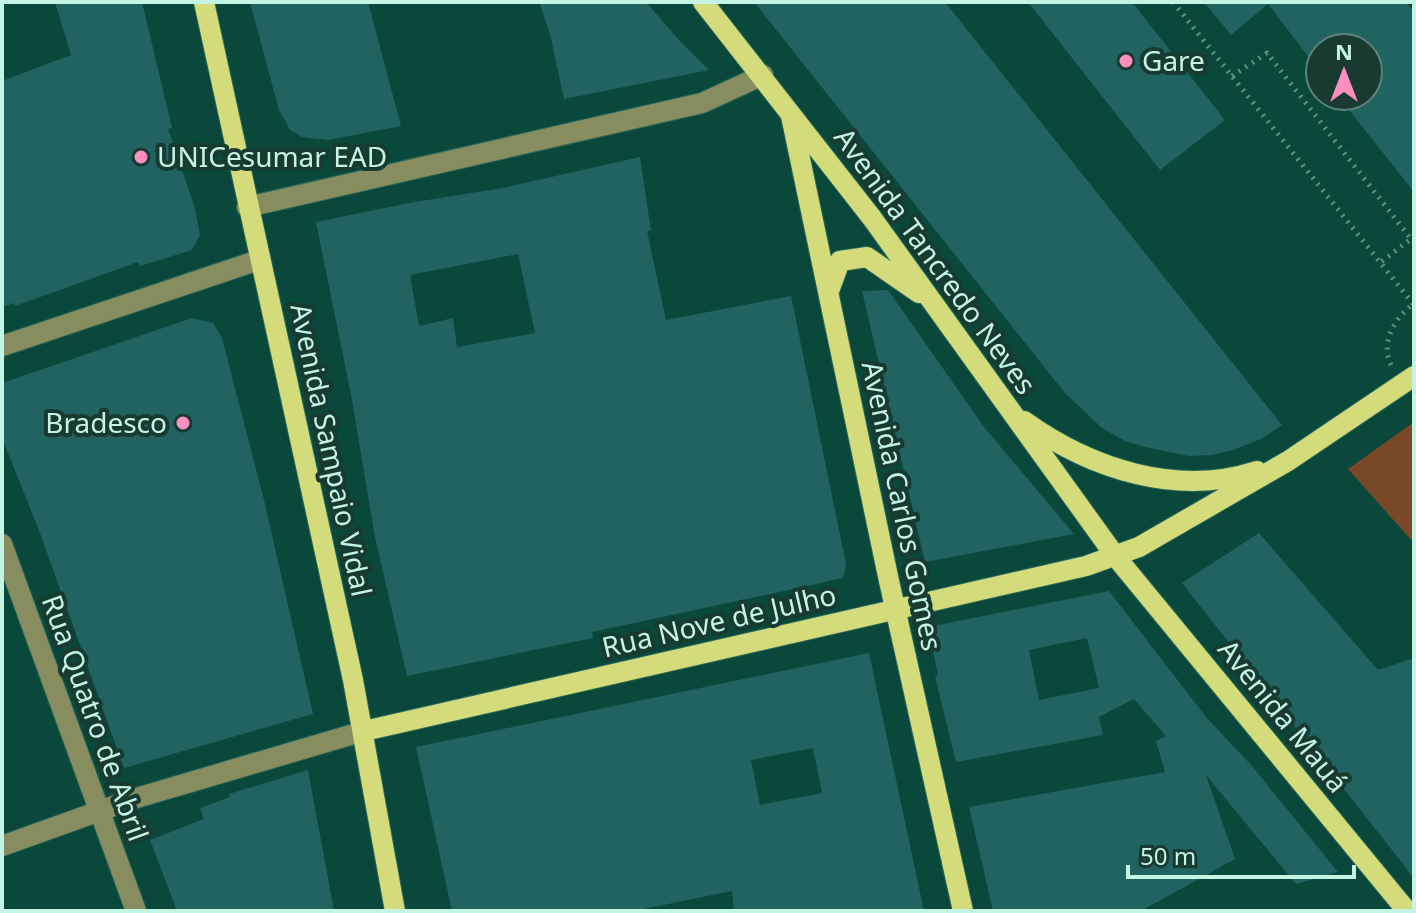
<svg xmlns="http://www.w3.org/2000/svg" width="1416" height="913" font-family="'Noto Sans',sans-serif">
<rect width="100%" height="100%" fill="#09483a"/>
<path fill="#794828" d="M1414,422V543L1348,469Z"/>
<path fill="#216361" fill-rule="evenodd" d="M55,2H142L172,128L168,129L195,208L200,235L192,250L140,266L138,262L15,306L14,303L2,307V81L71,55Z
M250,2H368L401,126L328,140L302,137L290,130L279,110Z
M539,2H646L679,40L709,70L564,99L550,34Z
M754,2H945L1282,425L1261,439L1233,450L1212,455L1189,456L1145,447L1125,441L1102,428L1065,393Z
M1028,2H1132L1225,120L1160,170Z
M1204,2H1406L1414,12V192L1338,96H1368V48H1320V72L1268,4L1231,35Z
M640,157L651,231H647L666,320L791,296L846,564L845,572L842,578L812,585L592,632L593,638L407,676L375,537L352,400L316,222L409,203L502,188ZM518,254L535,333L457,347L453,318L419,326L410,275Z
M888,290L984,427L1074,534L925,562L862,291Z
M192,318L213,323L222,338L264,500L313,714L124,768L40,533L2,438V383Z
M1259,533L1378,670L1414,658V878L1182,583Z
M1109,591L1206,717L1252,766L1338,872L1296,884L1206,775L1235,859L1141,911H993L969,807L1165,772L1156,741L1166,736L1134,699L1099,717L1103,735L956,762L935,676L938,675L928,627ZM1087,638L1099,688L1039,700L1029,650Z
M869,653L924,911H734L732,891L634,911H452L416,747ZM813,748L822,793L760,805L751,760Z
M308,770L334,911H177L150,840L204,819L200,808L230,797L229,794Z"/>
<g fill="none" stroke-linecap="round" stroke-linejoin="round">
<defs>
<path id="minor" d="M247,207L702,103L763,75
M2,346L259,260
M2,544L136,911
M2,846L133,799L364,731"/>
<path id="major" d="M204,2L353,680L395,911
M703,2L872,218L1116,557L1407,911
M791,116L889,581L963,911
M829,291L840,261L867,257L919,293
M1024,421C1091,469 1177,497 1257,471
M364,731L1086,566L1139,547L1288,461L1414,376"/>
</defs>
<use href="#minor" stroke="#2a6759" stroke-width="22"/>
<use href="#major" stroke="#2a6759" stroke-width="22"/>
<path stroke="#5b9485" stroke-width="5" stroke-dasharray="2 6" stroke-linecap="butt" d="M1173,2L1414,305
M1232,76L1267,53L1411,239L1381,262
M1391,365C1380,341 1395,319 1413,304"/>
<use href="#minor" stroke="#888d60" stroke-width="20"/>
<use href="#major" stroke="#d3db7b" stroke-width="20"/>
</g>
<g fill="#fd8ec0" stroke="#183a31" stroke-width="3">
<circle cx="1126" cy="61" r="8"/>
<circle cx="141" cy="157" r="8"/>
<circle cx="183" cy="423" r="8"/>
</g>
<g text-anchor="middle" stroke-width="8" stroke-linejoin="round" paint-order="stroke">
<g font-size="28" fill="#c3f4e4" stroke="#183a31" text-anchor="start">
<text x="1142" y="71">Gare</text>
<text x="157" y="167">UNICesumar EAD</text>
<text x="167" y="433" text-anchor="end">Bradesco</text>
</g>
<g font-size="28" fill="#c3f4e4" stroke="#183a31">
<text transform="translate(935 261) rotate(54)" y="10">Avenida Tancredo Neves</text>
<text transform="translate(331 450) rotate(78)" y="10">Avenida Sampaio Vidal</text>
<text transform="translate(902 506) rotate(78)" y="10">Avenida Carlos Gomes</text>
<text transform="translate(719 621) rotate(-13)" y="10">Rua Nove de Julho</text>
<text transform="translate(1283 716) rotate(51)" y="10">Avenida Mauá</text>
<text transform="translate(95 718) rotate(70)" y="10">Rua Quatro de Abril</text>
</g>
</g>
<rect width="1416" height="913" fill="none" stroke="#c3f4e4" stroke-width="8"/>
<g transform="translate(1344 72)"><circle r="38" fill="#183a31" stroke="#5c8479" stroke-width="2"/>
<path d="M0-6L14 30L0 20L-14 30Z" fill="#fd8ec0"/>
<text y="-12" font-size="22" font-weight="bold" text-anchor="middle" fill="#c3f4e4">N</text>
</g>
<path d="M1128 865v12h226v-12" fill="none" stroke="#c3f4e4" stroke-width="4"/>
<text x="1140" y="865" font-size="24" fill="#c3f4e4" stroke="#183a31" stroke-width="6" paint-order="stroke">50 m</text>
</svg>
